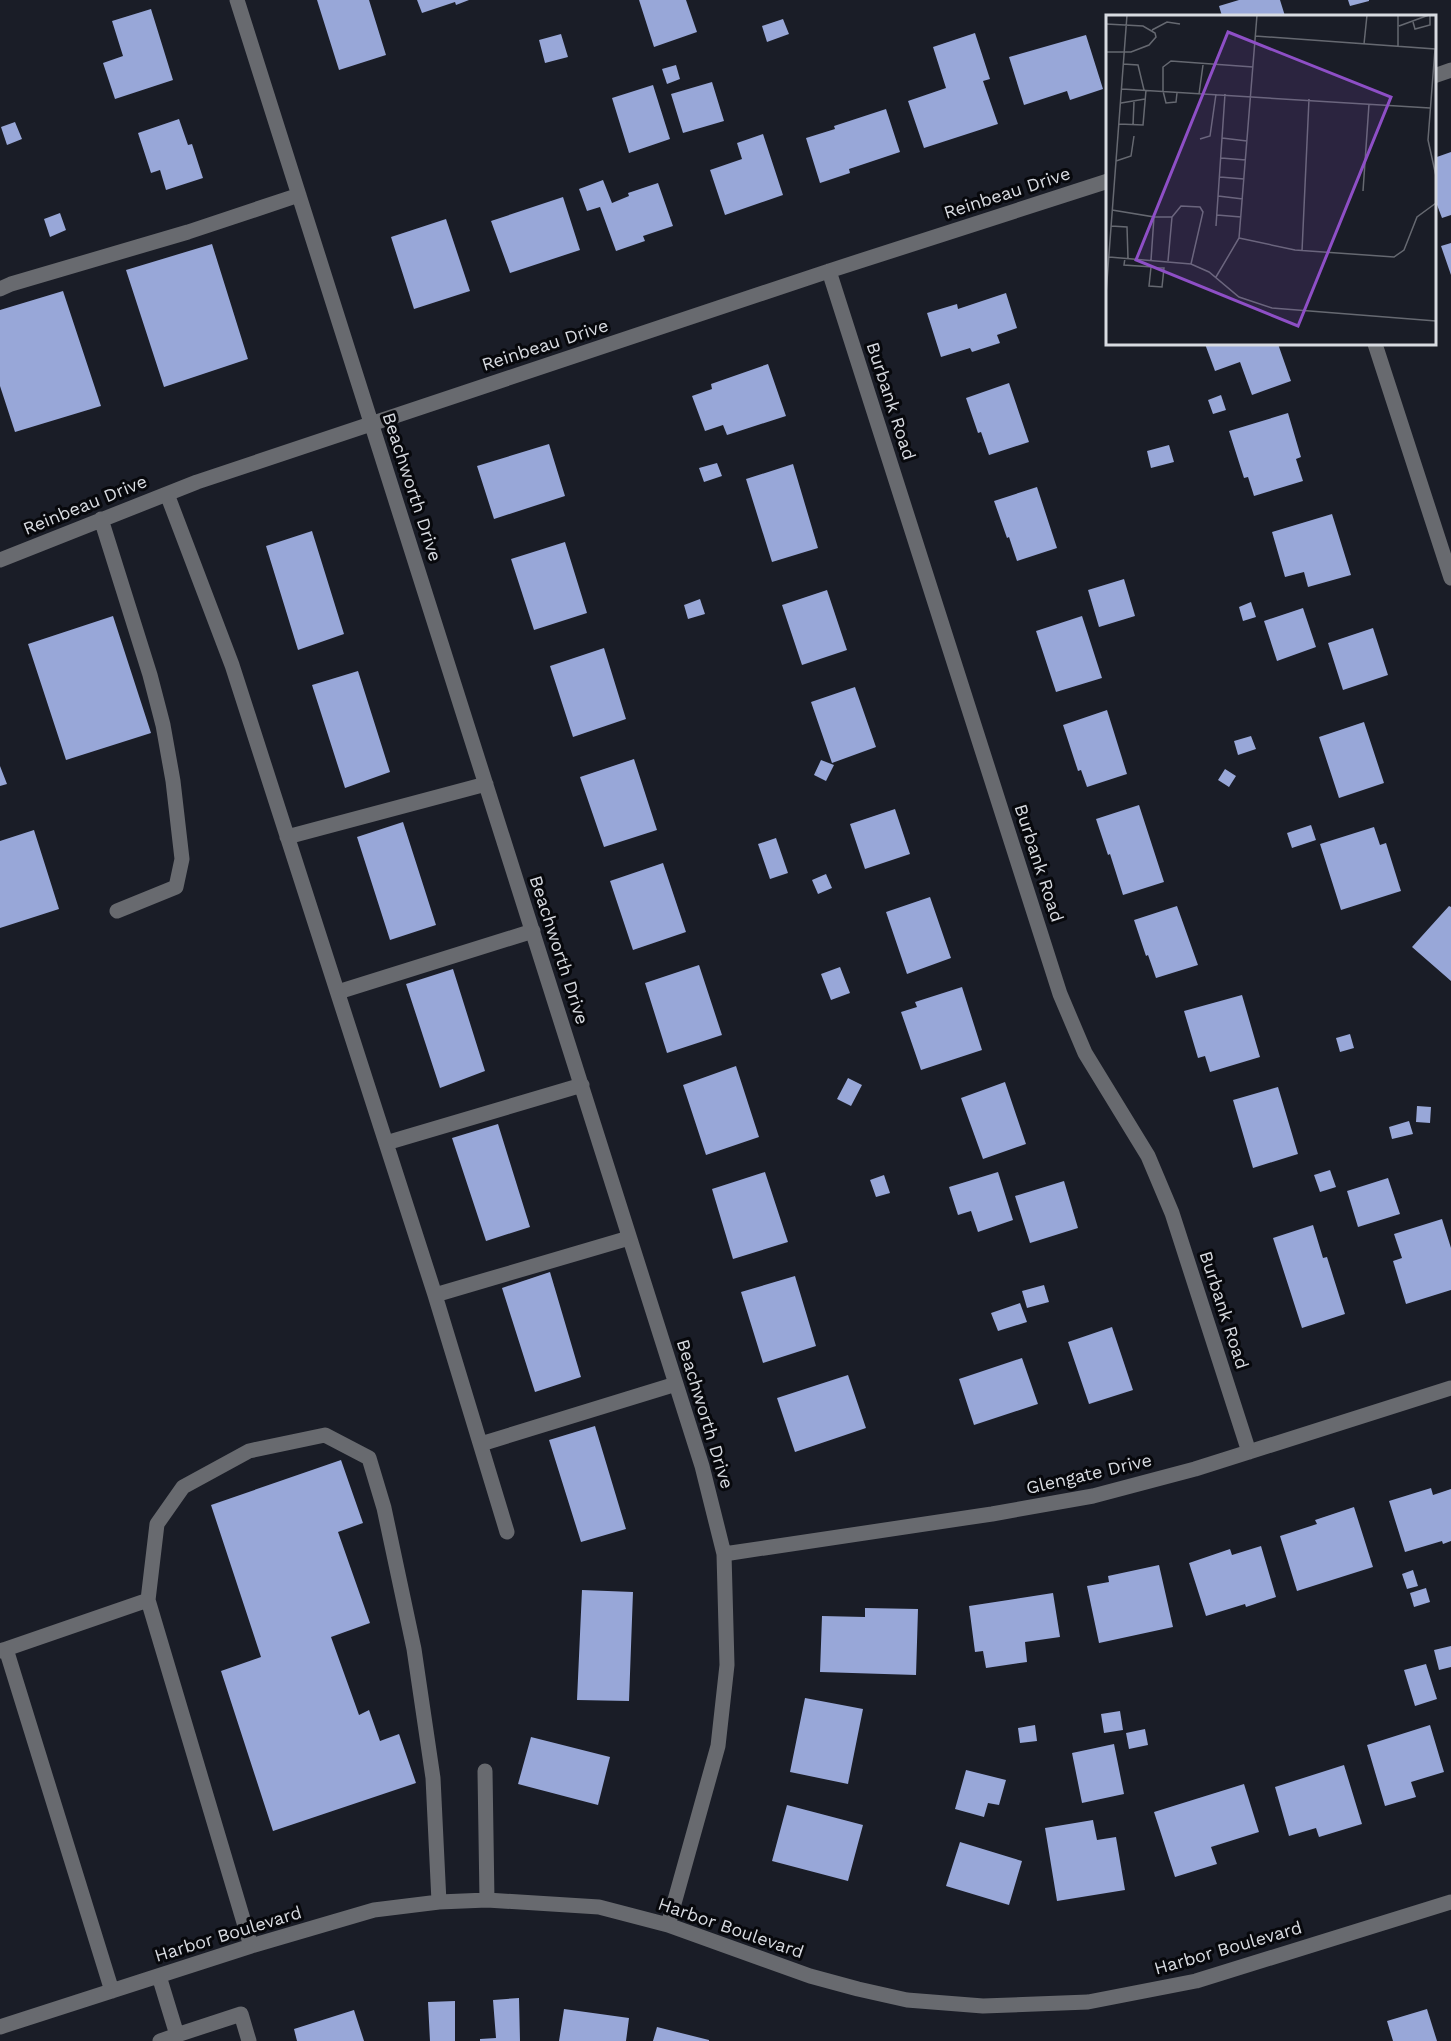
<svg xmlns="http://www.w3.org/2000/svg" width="1451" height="2041" font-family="'Work Sans',sans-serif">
<rect width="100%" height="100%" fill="#1a1d27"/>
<path fill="#98a7d8" d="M317,0H369L386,55L339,70Z
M417,0H469L456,5L455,2L422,13Z
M639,0H686L697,32L654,47Z
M1239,0H1280L1285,16H1222L1219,6Z
M1348,0H1369V1L1350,6Z
M151,9L173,80L115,99L103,63L123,56L112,21Z
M783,19L789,34L767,42L762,26Z
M975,33L990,79L983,81L998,124L924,148L908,101L946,88L933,47Z
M561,34L568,57L545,63L539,40Z
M1086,35L1103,89L1070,100L1067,91L1024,105L1009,57Z
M676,65L680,79L667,84L662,69Z
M712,82L724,121L683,133L671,94Z
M653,85L670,139L629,153L612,98Z
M886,109L900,152L849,169L850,173L820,183L806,138L835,129L834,126Z
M179,119L188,145L192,144L203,178L166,190L160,170L151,173L138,133Z
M15,122L22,139L7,145L1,127Z
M763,134L783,195L725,215L710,170L742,159L737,143Z
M1451,152V215L1442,218L1434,197V158Z
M603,180L612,203L629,196L628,193L658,183L673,226L643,236L645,241L616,251L600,207L587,211L579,189Z
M563,197L580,250L510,273L491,221Z
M60,213L66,230L50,237L44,219Z
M446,219L470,291L414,309L391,237Z
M1451,243V275L1441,246Z
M212,244L248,359L164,387L126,270Z
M63,291L101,406L15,432L0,386V310Z
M1006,293L1017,328L997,335L1000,343L972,352L970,348L941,357L927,313L957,304L958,309Z
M1205,344H1278L1291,381L1252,395L1240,362L1215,371Z
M768,364L786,416L727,435L723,425L705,431L692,396L712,389L711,384Z
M1009,383L1029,442L989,455L981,432L978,433L966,398Z
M1221,395L1226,410L1213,414L1208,400Z
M1288,413L1301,457L1296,459L1303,481L1254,496L1248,477L1244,478L1229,431Z
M549,444L565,496L494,519L477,466Z
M1169,445L1174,462L1151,468L1147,451Z
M717,463L722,476L704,482L699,468Z
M793,464L818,548L772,562L746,479Z
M1037,487L1057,548L1017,561L1009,537L1007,538L994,501Z
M1332,514L1351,575L1308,587L1304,572L1285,577L1272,532Z
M312,531L344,634L298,650L266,546Z
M565,542L587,613L534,630L511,559Z
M1124,579L1135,616L1099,627L1088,590Z
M827,590L847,650L802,665L782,605Z
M700,599L705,614L688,619L684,605Z
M1251,602L1256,617L1243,621L1239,607Z
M1303,608L1316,647L1277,661L1264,621Z
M113,616L151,733L66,760L28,644Z
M1082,616L1102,678L1056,692L1036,631Z
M1373,628L1388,675L1343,690L1328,643Z
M604,648L626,719L573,737L550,666Z
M358,671L390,772L345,788L312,685Z
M855,687L876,747L832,763L811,702Z
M1107,710L1127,774L1087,787L1081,770L1078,771L1063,725Z
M1364,722L1384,783L1339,798L1319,737Z
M1251,736L1256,749L1238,755L1234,741Z
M634,759L657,830L604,847L580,777Z
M821,760L834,765L826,781L814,775Z
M0,766L7,784L0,786Z
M1225,769L1236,776L1229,787L1218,780Z
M1139,805L1164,882L1123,895L1110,854L1108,855L1096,819Z
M895,809L910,854L865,869L850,824Z
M403,822L436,925L390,940L357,837Z
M1311,825L1316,840L1292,848L1287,833Z
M1374,827L1380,845L1386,843L1401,891L1341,910L1320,844Z
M34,830L59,909L0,928V841Z
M776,838L788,873L770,879L758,844Z
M663,863L686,932L633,950L610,881Z
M826,874L832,888L818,894L812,880Z
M930,897L951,958L907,974L886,912Z
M1177,906L1198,965L1156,978L1148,955L1146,956L1134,920Z
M1449,906L1451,907V981L1412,947Z
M699,965L722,1035L667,1053L645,983Z
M840,967L850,993L831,1000L821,974Z
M453,969L485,1071L440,1088L406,984Z
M962,987L982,1050L921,1070L901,1012L917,1007L915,1002Z
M1242,995L1260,1057L1210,1072L1205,1056L1198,1058L1184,1011Z
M1350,1034L1354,1048L1340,1052L1336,1038Z
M736,1066L759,1137L706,1155L683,1085Z
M848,1078L862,1085L851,1106L837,1099Z
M1005,1082L1026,1144L983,1159L961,1098Z
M1278,1087L1298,1154L1253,1168L1233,1100Z
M1417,1106L1431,1107L1430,1123L1416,1122Z
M1409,1121L1413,1134L1392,1139L1389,1127Z
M498,1124L530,1227L486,1241L452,1138Z
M1330,1170L1336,1187L1320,1192L1314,1175Z
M765,1172L788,1242L733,1259L712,1189Z
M998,1172L1013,1220L978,1232L971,1211L958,1215L949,1187Z
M884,1175L890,1193L876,1197L870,1180Z
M1388,1178L1400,1214L1358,1227L1347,1191Z
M1064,1181L1078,1228L1030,1243L1015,1196Z
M1442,1219L1451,1248V1290L1406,1304L1393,1261L1402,1258L1394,1234Z
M1313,1225L1323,1258L1327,1257L1345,1314L1302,1328L1273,1238Z
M550,1272L581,1377L535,1392L502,1288Z
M795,1276L816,1346L763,1363L741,1292Z
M1044,1285L1049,1302L1027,1308L1022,1291Z
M1020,1303L1027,1322L998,1331L991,1313Z
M1112,1327L1133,1390L1089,1404L1068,1342Z
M1022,1358L1038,1404L974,1425L959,1379Z
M848,1375L866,1428L795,1452L777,1398Z
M595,1426L626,1529L581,1542L549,1440Z
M341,1460L363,1523L338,1532L370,1623L331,1637L359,1715L369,1710L380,1741L399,1734L416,1783L273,1831L221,1671L261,1657L211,1505Z
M1431,1488L1433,1495L1451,1489V1541L1443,1544L1442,1541L1405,1552L1389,1501Z
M1354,1507L1373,1567L1297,1591L1280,1536L1317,1524L1315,1520Z
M1261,1546L1276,1597L1246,1607L1245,1604L1206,1616L1189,1563L1230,1549L1232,1555Z
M1159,1565L1173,1627L1099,1643L1087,1586L1109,1582L1108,1576Z
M1413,1570L1418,1586L1407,1589L1402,1574Z
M1426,1588L1430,1602L1414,1607L1410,1593Z
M582,1590L633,1592L629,1701L577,1700Z
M1053,1593L1060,1637L1025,1642L1027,1662L986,1668L983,1651L975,1652L969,1606Z
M865,1608L918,1609L916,1675L820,1672L822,1616L865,1617Z
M1451,1646V1667L1439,1670L1434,1650Z
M1426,1664L1437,1699L1415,1706L1404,1670Z
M805,1698L863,1709L848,1784L790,1772Z
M1120,1711L1123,1730L1104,1733L1101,1714Z
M1035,1725L1037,1741L1020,1743L1018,1728Z
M1430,1725L1444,1772L1411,1782L1416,1797L1385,1806L1367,1745Z
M1145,1729L1148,1745L1129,1749L1126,1733Z
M531,1737L610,1757L598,1805L518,1784Z
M1114,1744L1124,1794L1082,1803L1072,1753Z
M1344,1765L1362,1824L1319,1837L1316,1828L1289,1836L1275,1787Z
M966,1770L1006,1780L999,1805L988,1803L984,1817L955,1809Z
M1244,1784L1259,1832L1211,1847L1217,1864L1175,1877L1154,1812Z
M787,1805L863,1825L848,1881L772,1861Z
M1093,1820L1097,1840L1116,1837L1125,1890L1057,1901L1045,1828Z
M960,1842L1022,1861L1009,1905L946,1886Z
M519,1998L520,2041H480V2039L496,2038L493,2000Z
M455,2001V2041H430L428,2002Z
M564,2009L629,2018L626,2041H559Z
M1427,2009L1437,2041H1393L1387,2021Z
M354,2010L364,2041H297L294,2029Z
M657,2027L709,2040V2041H653Z"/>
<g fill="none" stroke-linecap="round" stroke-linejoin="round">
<path stroke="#686a6f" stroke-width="15" d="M237,0L702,1466L724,1554L727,1665L718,1746L668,1925
M1434,76L1451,70
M829,271L1060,994L1085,1053L1148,1156L1172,1213L1249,1452
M0,289L11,284L188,232L299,195
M1375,344L1451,578
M167,494L232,665L435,1295L507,1532
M101,519L150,675L163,725L173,781L182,859L176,887L117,911
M0,560L197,482L829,271L1108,181
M287,837L486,784
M338,992L533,931
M386,1143L582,1085
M435,1295L629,1238
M481,1444L676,1384
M724,1554L992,1514L1093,1496L1195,1469L1451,1388
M148,1600L157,1524L183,1487L249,1451L325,1435L369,1458L384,1508L414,1649L433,1778L439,1902
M6,1649L148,1600L251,1946
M0,1651L6,1649L112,1991
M485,1771L487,1900
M159,1976L177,2035L160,2041
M0,2027L251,1946L374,1910L439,1902L487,1900L599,1907L668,1925L810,1976L858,1989L907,2000L983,2006L1088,2002L1196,1981L1451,1902
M177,2035L241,2014L249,2041"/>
</g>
<g text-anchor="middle" stroke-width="6" stroke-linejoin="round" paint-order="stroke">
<g font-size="18" fill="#d8dbe1" stroke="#07080c">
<text transform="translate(1007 193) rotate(-18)" y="6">Reinbeau Drive</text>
<text transform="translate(545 345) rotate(-18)" y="6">Reinbeau Drive</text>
<text transform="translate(891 401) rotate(72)" y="6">Burbank Road</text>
<text transform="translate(412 487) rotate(72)" y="6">Beachworth Drive</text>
<text transform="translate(85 505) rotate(-22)" y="6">Reinbeau Drive</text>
<text transform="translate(1039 863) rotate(72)" y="6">Burbank Road</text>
<text transform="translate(559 950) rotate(72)" y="6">Beachworth Drive</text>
<text transform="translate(1224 1310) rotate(72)" y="6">Burbank Road</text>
<text transform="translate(705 1414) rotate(73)" y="6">Beachworth Drive</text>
<text transform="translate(1089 1474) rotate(-13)" y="6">Glengate Drive</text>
<text transform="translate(731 1928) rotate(19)" y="6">Harbor Boulevard</text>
<text transform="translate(228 1934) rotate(-17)" y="6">Harbor Boulevard</text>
<text transform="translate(1228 1948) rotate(-16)" y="6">Harbor Boulevard</text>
</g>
</g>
<g transform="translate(1106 15)">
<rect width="330" height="330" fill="#1a1d27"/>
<path fill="none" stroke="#666971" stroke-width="1.5" d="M307,7L309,14L324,10V0M0,9L37,11L49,18L50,22L43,30L25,37H0M293,11L323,0M46,15L61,7L74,9M149,21L329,34L322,125L330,161M258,29L261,0M292,31V0M17,49L32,50L38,75M16,74L324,93M57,76V52L65,46L147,52M57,76L60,88L70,87L71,78M93,79L97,50M15,88L39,84M13,109L37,110L40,75M27,110L28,87M116,123L141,126M94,124L104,121L110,79M115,143L140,145M10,146L25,141L28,121M114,162L138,164M257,176L263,89M112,181L137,184M6,195L48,202L45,245M111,200L135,202M48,202H66L62,246M66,202L75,191L94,192L97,197L85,249M5,211L21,212L22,243M110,211L119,79M133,223L189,235L288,242L298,235L311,202L330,188M196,236L203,84M3,242L85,249L103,257L133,282L166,293L330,306M19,243L18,250L47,252M45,252L43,271L56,272L58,253H50M110,262L133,223L151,0M0,279L21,0"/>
<path fill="#8e4fc6" fill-opacity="0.15" stroke="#8e4fc6" stroke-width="3" d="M122,17L285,82L192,311L30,245Z"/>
<rect width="330" height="330" fill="none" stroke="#d8dbe1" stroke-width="3"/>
</g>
</svg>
